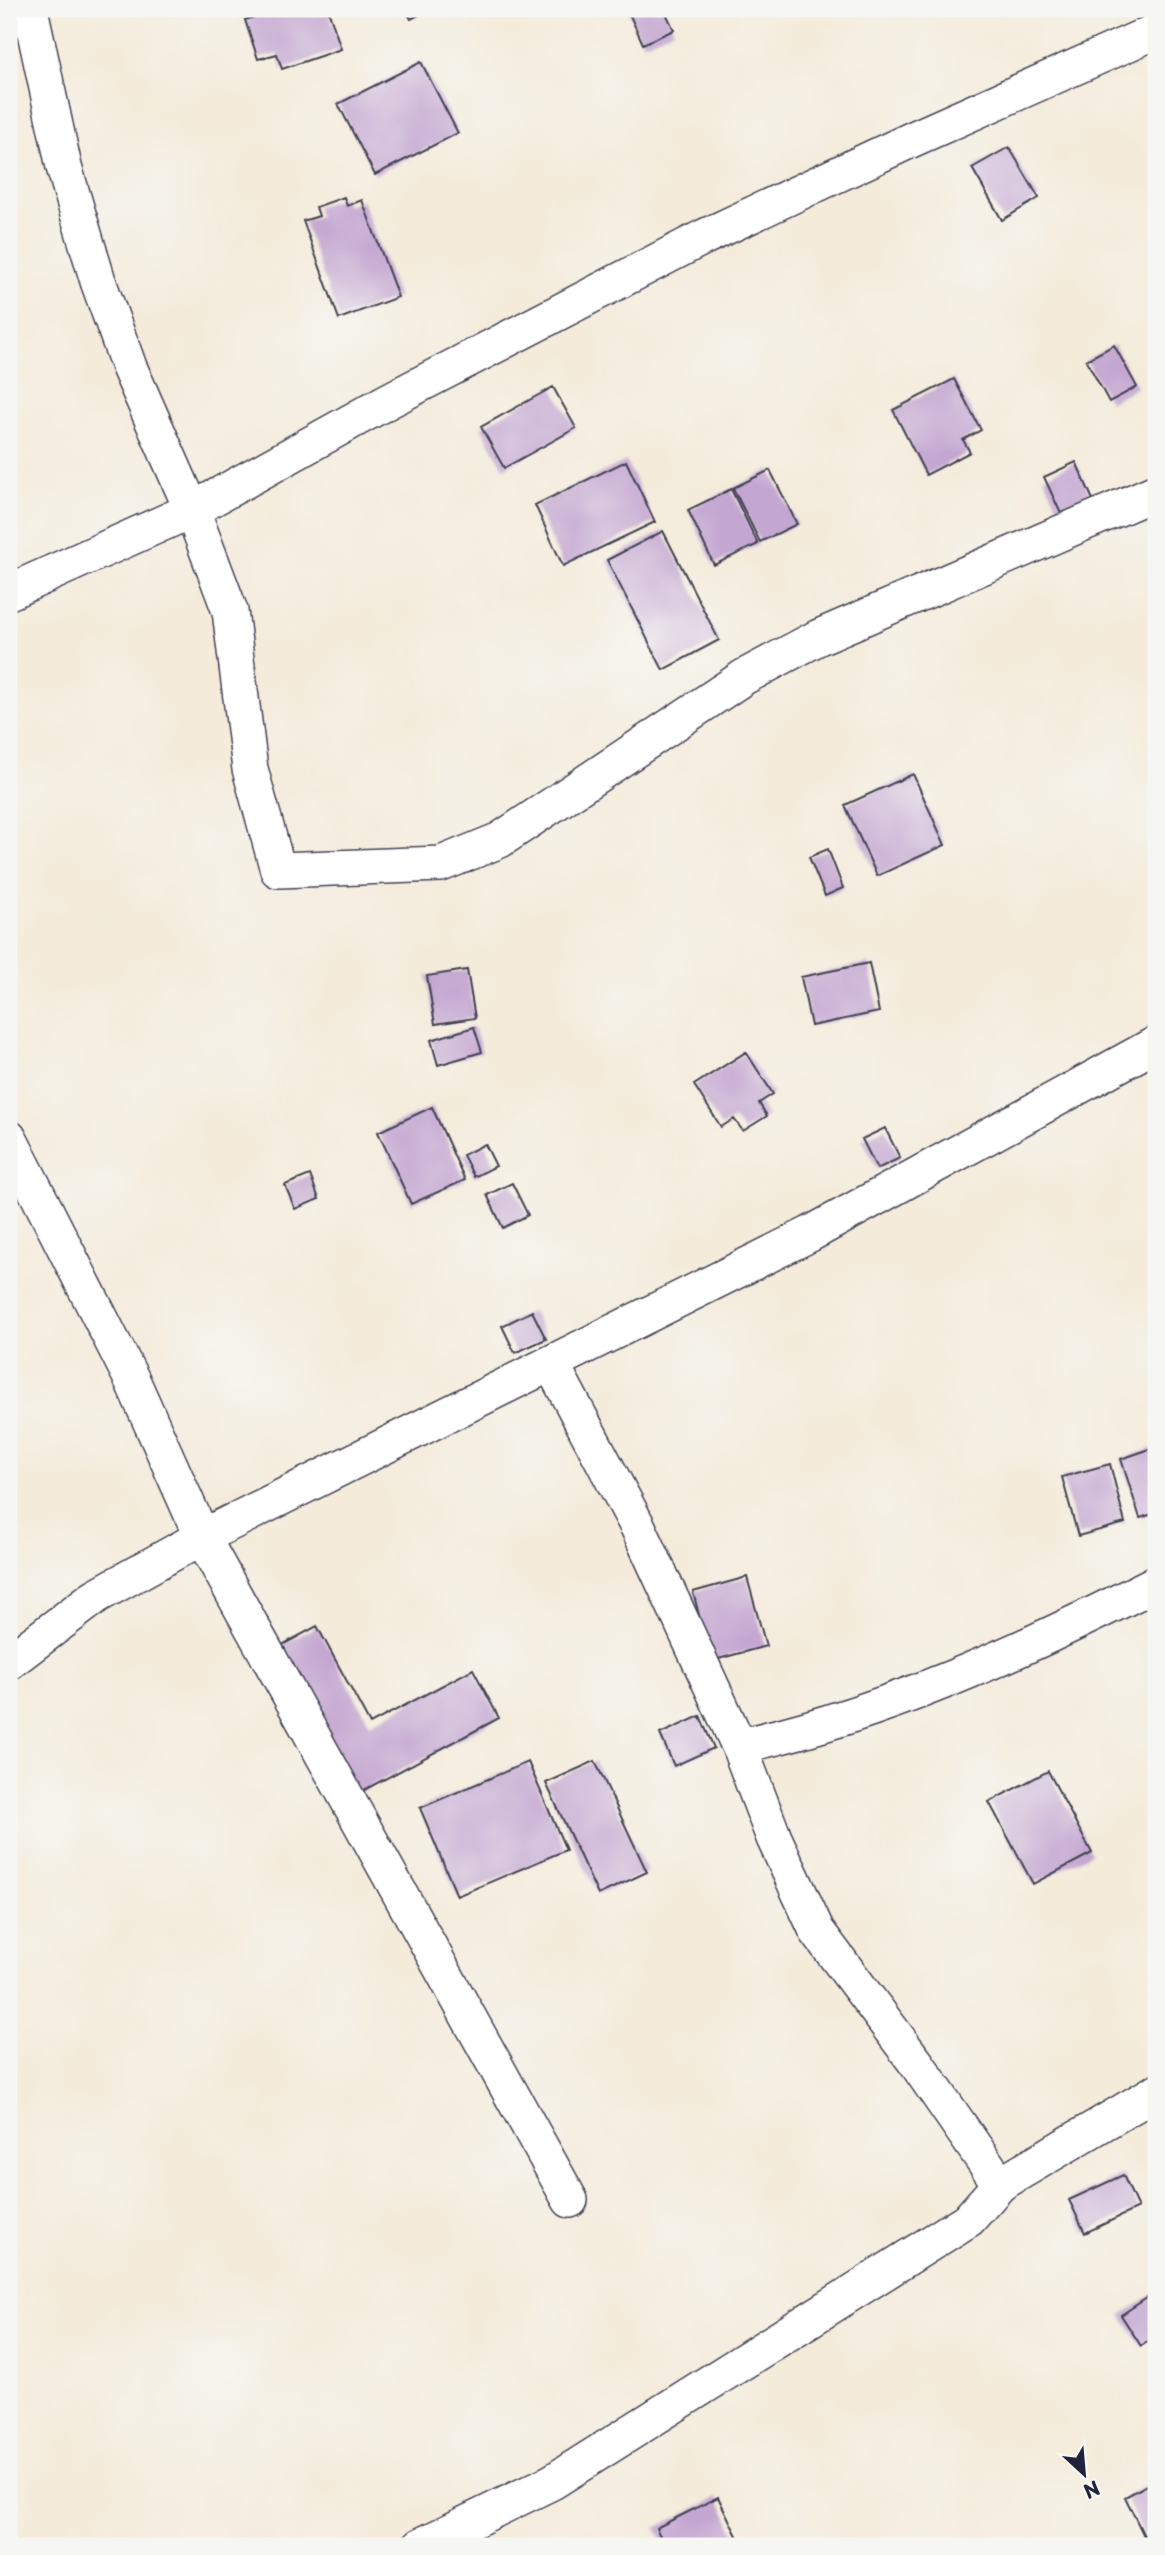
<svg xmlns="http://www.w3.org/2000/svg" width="1165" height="2555" font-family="'Playpen Sans',sans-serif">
<rect width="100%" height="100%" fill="#f6f6f2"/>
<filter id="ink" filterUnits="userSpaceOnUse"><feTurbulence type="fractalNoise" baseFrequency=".0143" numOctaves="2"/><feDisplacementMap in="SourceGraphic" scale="14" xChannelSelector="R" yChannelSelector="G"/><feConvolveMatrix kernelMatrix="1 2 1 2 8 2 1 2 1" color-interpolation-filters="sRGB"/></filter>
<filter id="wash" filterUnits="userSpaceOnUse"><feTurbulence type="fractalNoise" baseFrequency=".00686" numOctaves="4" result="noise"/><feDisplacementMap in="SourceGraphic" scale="28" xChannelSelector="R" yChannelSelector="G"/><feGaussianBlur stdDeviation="1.57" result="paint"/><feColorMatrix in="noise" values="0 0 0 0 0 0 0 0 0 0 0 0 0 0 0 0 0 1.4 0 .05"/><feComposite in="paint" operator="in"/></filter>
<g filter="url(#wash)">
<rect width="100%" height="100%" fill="#f4ebda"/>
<g id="blocks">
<path fill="#c4a7d1" d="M262,9H328L341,49L282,69L277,54L258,59L245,20L264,14Z
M405,9H430L411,19Z
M627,9H664L674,30L643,44Z
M421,62L458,133L375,175L338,104Z
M1009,147L1039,198L1002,220L972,168Z
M344,197L347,206L362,200L398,297L339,319L303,221L319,216L316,207Z
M1114,345L1137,387L1109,402L1086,360Z
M954,379L981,430L963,440L970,452L926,475L893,410Z
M553,387L576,428L504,468L481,427Z
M626,461L655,522L563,566L535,505Z
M1076,462L1094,502L1062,516L1044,477Z
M770,470L797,524L760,542L733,488Z
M731,489L758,544L714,565L688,510Z
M663,531L719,640L663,670L607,560Z
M913,774L945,845L877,876L845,805Z
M828,849L843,888L825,896L809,857Z
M869,963L879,1012L811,1026L801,977Z
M467,970L475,1018L435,1024L427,976Z
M474,1027L482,1052L438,1065L431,1040Z
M746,1052L773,1094L759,1103L767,1116L743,1131L734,1119L721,1127L694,1085Z
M432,1107L465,1180L411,1204L378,1132Z
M885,1128L900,1158L877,1169L862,1139Z
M485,1144L496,1166L474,1177L463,1155Z
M310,1175L319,1199L295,1209L285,1185Z
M512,1183L528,1215L503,1228L487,1195Z
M532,1311L546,1339L515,1353L502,1326Z
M1156,1447V1513L1140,1518L1121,1459Z
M1110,1464L1125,1523L1078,1536L1062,1477Z
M747,1577L766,1646L711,1661L693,1592Z
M317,1626L370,1724L473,1669L499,1718L353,1796L273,1650Z
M700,1716L714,1748L674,1766L660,1734Z
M595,1761L647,1872L598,1895L546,1783Z
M528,1762L566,1850L457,1896L420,1808Z
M1048,1771L1092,1853L1033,1884L989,1802Z
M1123,2175L1138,2208L1085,2233L1069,2200Z
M1156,2292V2336L1141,2346L1121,2315Z
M1156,2480V2530L1144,2536L1125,2497Z
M718,2497L742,2546H665L656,2528Z"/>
</g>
</g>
<g filter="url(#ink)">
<use href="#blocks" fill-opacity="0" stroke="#424053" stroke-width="2"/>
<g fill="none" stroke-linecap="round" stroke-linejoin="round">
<defs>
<path id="street" d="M30,9L64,167L98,281L129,367L192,510L230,611L250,769L278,870L441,864L500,840L744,677L819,637L1156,492
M9,592L192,510L388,401L702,238L913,139L1156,31
M9,1138L132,1380L202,1537L570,2200
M551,1363L638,1527L739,1746L774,1838L817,1931L917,2064L1000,2184
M9,1662L96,1596L202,1537L810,1234L1156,1044
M739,1746C885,1714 1024,1650 1156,1583
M420,2546L552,2482L969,2219L1000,2184L1156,2092"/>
</defs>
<use href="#street" stroke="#424053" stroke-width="38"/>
<use href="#street" stroke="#fff" stroke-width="35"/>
</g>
</g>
<rect width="1165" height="2555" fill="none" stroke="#f6f6f2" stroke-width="35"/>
<g transform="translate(1084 2474) rotate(154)" stroke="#f6f6f2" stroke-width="5" paint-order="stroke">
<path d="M0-5L12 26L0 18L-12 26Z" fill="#22223b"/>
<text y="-10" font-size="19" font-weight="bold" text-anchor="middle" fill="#22223b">N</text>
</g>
</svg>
